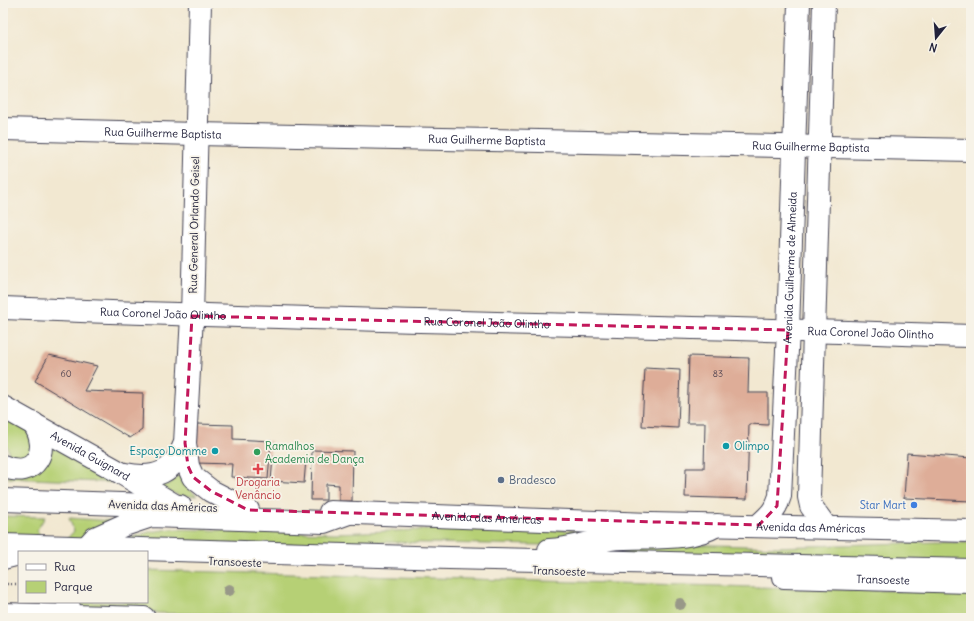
<svg xmlns="http://www.w3.org/2000/svg" width="974" height="621" font-family="Delius,sans-serif">
<rect width="100%" height="100%" fill="#f7f3e8"/>
<filter id="ink" filterUnits="userSpaceOnUse"><feTurbulence type="fractalNoise" baseFrequency=".025" numOctaves="2"/><feDisplacementMap in="SourceGraphic" scale="8" xChannelSelector="R" yChannelSelector="G"/><feConvolveMatrix kernelMatrix="1 2 1 2 8 2 1 2 1" color-interpolation-filters="sRGB"/></filter>
<filter id="wash" filterUnits="userSpaceOnUse"><feTurbulence type="fractalNoise" baseFrequency=".012" numOctaves="4" result="noise"/><feDisplacementMap in="SourceGraphic" scale="16" xChannelSelector="R" yChannelSelector="G"/><feGaussianBlur stdDeviation="0.9" result="paint"/><feColorMatrix in="noise" values="0 0 0 0 0 0 0 0 0 0 0 0 0 0 0 0 0 1.4 0 .05"/><feComposite in="paint" operator="in"/></filter>
<g filter="url(#wash)">
<rect width="100%" height="100%" fill="#f2e8d1"/>
<path fill="#b6d075" stroke="#6c7958" d="M3,416L122,483L8,478L10,466L8,449L3,439Z
M181,473L189,489L197,496H180L160,487L163,485L169,484Z
M3,516L45,517L37,530L42,539L3,538Z
M69,518L113,521L83,542L65,541L74,531Z
M478,528L587,531L583,537L541,545L378,542L277,545L115,542L149,532L170,529L335,533Z
M618,542L778,547L935,542L971,543V566L582,556Z
M147,570L971,593V618H351L80,611L79,602H147Z"/>
<g id="blocks">
<path fill="#dead98" d="M49,355L97,366L84,391L143,393L142,430L130,438L35,381Z
M689,356L749,358L748,393H768V425L749,424L747,499L685,497L686,468H704L705,423H687Z
M645,368L680,370L678,428L642,426Z
M197,424L233,425V439L271,441L268,479L231,477L232,464L196,463Z
M312,450L353,451L352,501H339V485L326,484V500H311Z
M907,453L971,458V501L904,498Z
M273,457L306,459L304,483L271,481Z"/>
</g>
</g>
<g filter="url(#ink)">
<use href="#blocks" fill-opacity="0" stroke="#414052" stroke-width="1"/>
<g fill="none" stroke-linecap="round" stroke-linejoin="round">
<defs>
<g id="minor">
<path d="M200,3L192,316L185,443L188,466L193,477L211,491L248,510"/>
<path d="M824,3L809,497L811,506L826,527"/>
<path id="s1" d="M3,129L196,134L971,150"/>
<path id="s2" d="M3,308C326,321 648,325 971,336"/>
<path id="s3" d="M3,407L121,473L176,506"/>
<path d="M3,466C35,480 52,450 33,423"/>
<path d="M125,474C155,480 174,473 185,443"/>
<path id="s4" d="M759,525C769,516 776,510 780,496L788,330L799,3"/>
<path d="M3,558L15,555"/>
<path id="s5" d="M784,577L971,582"/>
<path d="M3,614L144,618"/>
</g>
<g id="major">
<path d="M3,500L180,506"/>
<path id="s6" d="M330,512L650,524L971,531"/>
</g>
<path id="highway" d="M3,545L449,558L971,570
M549,550C570,549 590,542 610,539C645,535 686,543 717,525
M83,551L95,538L124,525L151,516L324,522L349,513
M68,602L71,618"/>
</defs>
<use href="#minor" stroke="#414052" stroke-width="24"/>
<use href="#major" stroke="#414052" stroke-width="24"/>
<use href="#highway" stroke="#414052" stroke-width="24"/>
<path stroke="#414052" stroke-width="2.5" stroke-dasharray="1 3" stroke-linecap="butt" d="M3,584H19"/>
<use href="#minor" stroke="#fff" stroke-width="22"/>
<use href="#major" stroke="#fff" stroke-width="22"/>
<use href="#highway" stroke="#fff" stroke-width="22"/>
</g>
<g fill="#989888">
<circle cx="229" cy="590" r="6"/>
<circle cx="680" cy="604" r="6"/>
</g>
</g>
<path fill="none" stroke="#c2185b" stroke-width="3" stroke-dasharray="8 5" stroke-linejoin="round" d="M192,316L788,330L777,506L759,525L248,510L211,491L193,477L188,466L185,443Z"/>
<g fill="#0f9aa8" stroke="#f7f3e8" stroke-width="1.5">
<circle cx="726" cy="446" r="4"/>
<circle cx="215" cy="451" r="4"/>
</g>
<circle fill="#2e9e5b" stroke="#f7f3e8" stroke-width="1.5" cx="257" cy="452" r="4"/>
<path fill="#e0444e" stroke="#f7f3e8" stroke-width="1.5" d="M256 463h4v4h4v4h-4v4h-4v-4h-4v-4h4z"/>
<circle fill="#5c6f8a" stroke="#f7f3e8" stroke-width="1.5" cx="501" cy="480" r="4"/>
<circle fill="#3f7fe0" stroke="#f7f3e8" stroke-width="1.5" cx="914" cy="505" r="4"/>
<g text-anchor="middle" stroke-width="3.5" stroke-linejoin="round" paint-order="stroke">
<g font-size="9" fill="#514552">
<text x="66" y="377">60</text>
<text x="718" y="377">83</text>
</g>
<g font-size="11" fill="#22223b" stroke="#f7f3e8">
<text dy="4" stroke="none"><textPath href="#s1" startOffset="160">Rua Guilherme Baptista</textPath></text>
<text dy="4" stroke="none"><textPath href="#s1" startOffset="484">Rua Guilherme Baptista</textPath></text>
<text dy="4" stroke="none"><textPath href="#s1" startOffset="808">Rua Guilherme Baptista</textPath></text>
<text transform="translate(194 225) rotate(-89)" y="4">Rua General Orlando Geisel</text>
<text dy="4" stroke="none"><textPath href="#s4" startOffset="265">Avenida Guilherme de Almeida</textPath></text>
<text dy="4" stroke="none"><textPath href="#s2" startOffset="160">Rua Coronel João Olintho</textPath></text>
<text dy="4" stroke="none"><textPath href="#s2" startOffset="484">Rua Coronel João Olintho</textPath></text>
<text dy="4" stroke="none"><textPath href="#s2" startOffset="868">Rua Coronel João Olintho</textPath></text>
<text dy="4" stroke="none"><textPath href="#s3" startOffset="100">Avenida Guignard</textPath></text>
<text transform="translate(163 506) rotate(2)" y="4">Avenida das Américas</text>
<text dy="4" stroke="none"><textPath href="#s6" startOffset="157">Avenida das Américas</textPath></text>
<text dy="4" stroke="none"><textPath href="#s6" startOffset="481">Avenida das Américas</textPath></text>
<text transform="translate(235 562) rotate(2)" y="4">Transoeste</text>
<text transform="translate(559 571) rotate(2)" y="4">Transoeste</text>
<text dy="4" stroke="none"><textPath href="#s5" startOffset="99">Transoeste</textPath></text>
</g>
<g font-size="11" fill="#27864d" stroke="#f7f3e8" text-anchor="start">
<text x="265" y="450">Ramalhos<tspan x="265" dy="13">Academia de Dança</tspan></text>
</g>
<g font-size="11" fill="#0d838f" stroke="#f7f3e8" text-anchor="start">
<text x="734" y="450">Olimpo</text>
<text x="207" y="455" text-anchor="end">Espaço Domme</text>
</g>
<g font-size="11" fill="#4e5e75" stroke="#f7f3e8" text-anchor="start">
<text x="509" y="484">Bradesco</text>
</g>
<g font-size="11" fill="#be3a42" stroke="#f7f3e8">
<text x="258" y="486">Drogaria<tspan x="258" dy="13">Venâncio</tspan></text>
</g>
<g font-size="11" fill="#366cbe" stroke="#f7f3e8" text-anchor="end">
<text x="906" y="509">Star Mart</text>
</g>
</g>
<rect width="974" height="621" fill="none" stroke="#f7f3e8" stroke-width="16"/>
<rect x="18" y="551" width="130" height="52" fill="#f7f3e8" stroke="#a29fa3"/>
<rect x="26" y="564" width="20" height="6" fill="#ffffff" stroke="#a29fa3"/>
<text x="54" y="571" font-size="12" fill="#22223b">Rua</text>
<rect x="26" y="581" width="20" height="12" fill="#b6d075" stroke="#a29fa3"/>
<text x="54" y="591" font-size="12" fill="#22223b">Parque</text>
<g transform="translate(936 38) rotate(197)" stroke="#f7f3e8" stroke-width="3" paint-order="stroke">
<path d="M0-3L7 15L0 10L-7 15Z" fill="#22223b"/>
<text y="-6" font-size="11" font-weight="bold" text-anchor="middle" fill="#22223b">N</text>
</g>
</svg>
